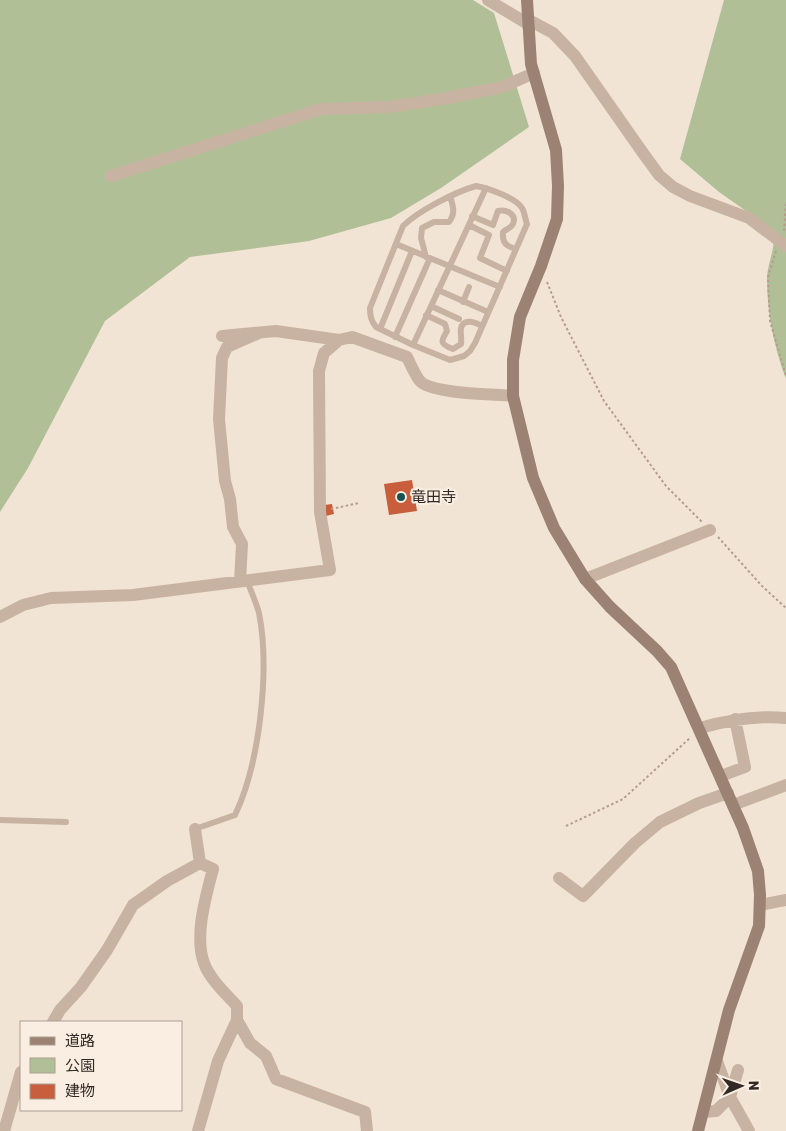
<svg xmlns="http://www.w3.org/2000/svg" width="786" height="1131" font-family="Rubik,'Noto Sans JP',sans-serif">
<rect width="100%" height="100%" fill="#f1e4d5"/>
<path fill="#b1bf96" d="M0,0H473L494,13L529,127L441,188L391,218L309,241L190,257L105,321L28,468L0,512Z
M724,0H786V379C774,347 767,313 767,279C767,262 778,245 772,229L719,192L680,159Z"/>
<path fill="#c85e3c" d="M412,480L417,511L389,515L384,484Z
M332,504L334,514L326,516L324,505Z"/>
<g fill="none" stroke-linecap="round" stroke-linejoin="round">
<path stroke="#b49d8c" stroke-width="2" stroke-dasharray="2.5 2.5" stroke-linecap="butt" d="M784,231L786,203
M776,251L768,277L770,321L786,376
M547,282L561,317L604,401L666,486L702,522
M331,509L359,503
M718,537L762,586L786,608
M566,826L623,799L691,737"/>
<path stroke="#c8b3a2" stroke-width="6" d="M476,186C488,188 516,198 522,208C525,213 525,219 527,224L475,343L470,351L464,356L450,360L413,345L376,327C371,321 370,316 370,308L403,226C418,211 455,192 476,186Z
M472,216L493,225L498,211C506,209 517,214 513,224C511,228 506,229 503,232C502,243 506,246 516,249
M469,225L489,235L480,258L507,271
M396,244L500,287
M426,257L421,238L422,228L434,222H449C456,213 453,206 450,196
M438,290L488,312
M463,302L469,287
M431,306L459,319
M426,315L445,324L447,331C441,341 439,344 453,349L461,344C462,338 460,333 461,328C464,317 477,323 482,326
M380,329L412,251
M395,337L430,258
M413,345L486,188
M0,820L66,822
M195,829L235,815C260,763 270,669 259,613C256,602 251,591 247,581"/>
<path stroke="#c8b3a2" stroke-width="12" d="M488,0L528,24
M527,19L553,33L575,56L643,153L659,175L673,187L690,196L749,218L786,246
M111,176L321,109L389,107L447,98L502,87L534,73
M222,336L276,331L339,340
M585,579L710,530
M240,581L242,544L233,527L230,499L225,481L219,419L222,358L227,347L259,333
M0,617L23,605L51,598L133,595L330,570L320,512L319,371L324,353L339,340L352,337L407,357C411,365 415,375 420,381C431,394 494,394 513,396
M700,728C728,720 756,715 786,718
M721,776L745,767L735,719
M733,805L786,785
M195,829L200,863
M559,878L583,896L635,843L660,822L699,803L728,793
M760,905L786,900
M53,1022L60,1010L81,987L107,950L133,905L167,881L200,863L213,869C206,896 194,936 204,963C209,978 226,994 237,1006V1020L250,1043L266,1056L276,1079L365,1112L367,1131
M717,1061L730,1097L749,1131
M703,1112L716,1111L730,1097L738,1070
M4,1131L21,1072
M198,1131L218,1061L237,1020"/>
<path stroke="#9c8273" stroke-width="12" d="M527,0L531,64L556,150L558,186L557,219L541,266L520,317L513,360V396L533,478L554,528L585,579L610,607L657,651L671,667L743,828L758,871L760,895L759,926L729,1010L698,1131"/>
</g>
<circle fill="#1a5154" stroke="#f9eee1" stroke-width="2" cx="401" cy="497" r="5"/>
<g text-anchor="middle" stroke-width="4" stroke-linejoin="round" paint-order="stroke">
<g font-size="15" fill="#332924" stroke="#f9eee1" text-anchor="start">
<text x="411" y="502">竜田寺</text>
</g>
</g>
<rect x="20" y="1021" width="162" height="90" fill="#f9eee1" stroke="#aa9f95"/>
<rect x="30" y="1037" width="25" height="8" fill="#9c8273" stroke="#aa9f95"/>
<text x="65" y="1046" font-size="15" fill="#332924">道路</text>
<rect x="30" y="1058" width="25" height="15" fill="#b1bf96" stroke="#aa9f95"/>
<text x="65" y="1071" font-size="15" fill="#332924">公園</text>
<rect x="30" y="1084" width="25" height="15" fill="#c85e3c" stroke="#aa9f95"/>
<text x="65" y="1096" font-size="15" fill="#332924">建物</text>
<g transform="translate(741 1086) rotate(88)" stroke="#f9eee1" stroke-width="4" paint-order="stroke">
<path d="M0-4L9 19L0 12L-9 19Z" fill="#332924"/>
<text y="-8" font-size="14" font-weight="bold" text-anchor="middle" fill="#332924">N</text>
</g>
</svg>
